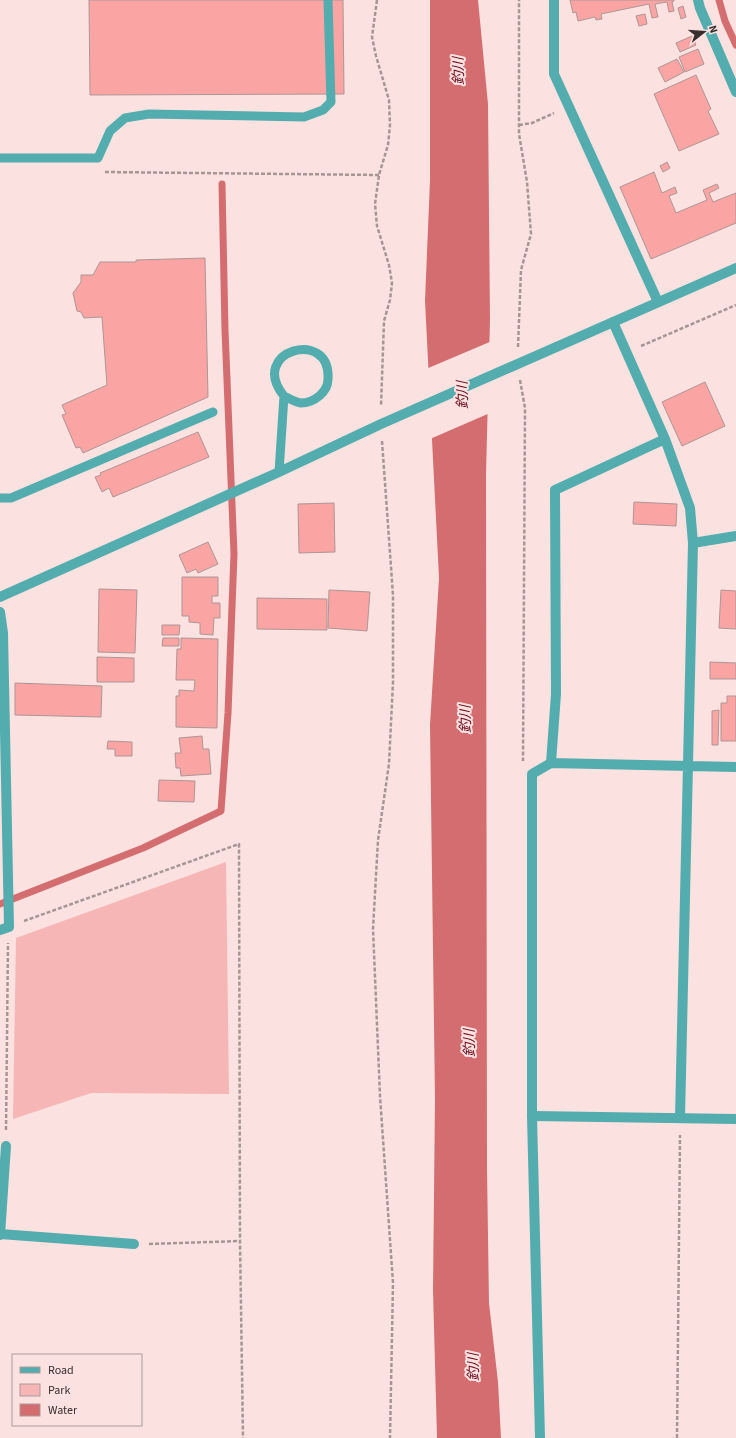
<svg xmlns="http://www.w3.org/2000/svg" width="736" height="1438" font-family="'Source Sans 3','Noto Sans JP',sans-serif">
<rect width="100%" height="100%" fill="#fbe2e1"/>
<path fill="#f6b6b5" d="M226,862L229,1094L91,1093L13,1119L16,938Z"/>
<path fill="#d46d6f" d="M430,0H478L488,104L490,320L486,474L487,1169L489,1303L498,1382L501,1438H437L433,1290L435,1099L430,725L439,578L425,301L430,180Z"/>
<path fill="#fbe2e1" d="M492,341L490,413L430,439L426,369Z"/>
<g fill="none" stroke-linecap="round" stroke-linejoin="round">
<path stroke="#d46d6f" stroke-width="7" d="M719,0L725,21L736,45
M0,904L143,848L221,811L228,713L234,554L225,330L222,184"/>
</g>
<path fill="#fba4a4" stroke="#ac9695" d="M89,0H343L344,94L90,95Z
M570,0H674V1L672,2L674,11L669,12L667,2L655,4L658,17L652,18L649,4L601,14L602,19L596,20L595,17L578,21L576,12L573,13Z
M683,6L686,17L681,19L678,8Z
M645,14L647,24L639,26L636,16Z
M692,36L696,45L680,52L676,43Z
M698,49L704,64L685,72L679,57Z
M677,59L684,72L665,82L658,68Z
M696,75L711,109L708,111L719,134L679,151L654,94Z
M667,162L670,168L663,172L660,166Z
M654,172L662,193L675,187L677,193L669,196L676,213L707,200L703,190L717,184L719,188L709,193L713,202L736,193V223L651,259L620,187Z
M205,258L208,397L83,453L80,447L76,448L62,415L66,414L62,405L107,385L102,317L84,318L81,312L77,311L73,293L81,282V275H93L100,262H136V260Z
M705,382L725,426L682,446L662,402Z
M198,432L209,457L113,497L109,488L102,492L95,477L101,475L100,473Z
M634,502L677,504L676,526L633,524Z
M334,503L335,552L299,553L298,504Z
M208,542L218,564L198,573L196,569L187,573L179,555Z
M182,577H218V596H212V603H220V618H214L213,635L200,634V623L189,622V616H182Z
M99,589L137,590L135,653L98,652Z
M329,590L370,592L367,631L328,628Z
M721,590L736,591V629L719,628Z
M257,598L327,599V630L257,629Z
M162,625H180L179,635H162Z
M163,638H179V646H162Z
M181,638L218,639L217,728L176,727V696H179V690L194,691L195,680H176L177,649H181Z
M97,657L134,658V682H97Z
M710,662L736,663V679H710Z
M15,683L102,686L101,717L15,715Z
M727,696H736V741H721V703H727Z
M719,710L718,745H712V711Z
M202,736L203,749H209L211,774L181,776L180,768H176L175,753H181L179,738Z
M108,741L132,742V756H115V749H107Z
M159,780L195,781L194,802L158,801Z"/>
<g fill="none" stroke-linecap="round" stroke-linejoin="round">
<path stroke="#a79594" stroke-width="2.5" stroke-dasharray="4 2" stroke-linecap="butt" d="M377,0L372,37L376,56L389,100L390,125L388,145L379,175L375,204L377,226L389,265L392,283L390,300L384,321L381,406
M519,125L532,123L554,113
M105,172L379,175
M641,346L736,305
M518,347L521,270L531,234L527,182L519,134V0
M520,380L525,408L523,761
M382,441L393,595V682L389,764L378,840L373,929L380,1096L393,1283L390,1438
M24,921L239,844L240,1241L243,1438
M6,1130L8,943
M149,1244L240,1241
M677,1438L680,1135"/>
<path stroke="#53acae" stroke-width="9" d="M0,158H98L110,131L125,118L149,114L304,117L323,110L331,102L328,0
M279,472L284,396C247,351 331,327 328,379C328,392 314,403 301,403C295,402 290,399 284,396
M0,498H11L213,412"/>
<path stroke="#53acae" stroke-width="10" d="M554,0V74L658,302
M613,322L665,439L690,508L693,543L680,1118
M693,543L736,536
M0,612L3,633L9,927L0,930
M551,763L556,694L555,490L665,439
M0,1234L134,1244
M0,1235L6,1146
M540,1438L532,1116V774L551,763L736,767"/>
<path stroke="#53acae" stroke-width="10" d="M698,0L700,8L736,92
M0,597L279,472L381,424L736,268
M532,1116L736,1119"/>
</g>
<g text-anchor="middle" stroke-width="4" stroke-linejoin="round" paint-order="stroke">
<g font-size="14" font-style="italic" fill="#6a091a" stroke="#fbe2e1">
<text transform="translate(458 71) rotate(-91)" y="5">釣川</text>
<text transform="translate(462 395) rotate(-91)" y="5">釣川</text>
<text transform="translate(465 719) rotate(-91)" y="5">釣川</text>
<text transform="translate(469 1043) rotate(-91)" y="5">釣川</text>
<text transform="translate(473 1367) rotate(-91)" y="5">釣川</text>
</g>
</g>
<rect x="12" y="1354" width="130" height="72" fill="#fbe2e1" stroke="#ad9a99"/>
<rect x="20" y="1367" width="20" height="6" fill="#53acae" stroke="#ad9a99"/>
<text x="48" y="1374" font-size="12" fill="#382e2e">Road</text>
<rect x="20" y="1384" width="20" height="12" fill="#f6b6b5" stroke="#ad9a99"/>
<text x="48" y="1394" font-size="12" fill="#382e2e">Park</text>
<rect x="20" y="1404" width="20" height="12" fill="#d46d6f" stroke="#ad9a99"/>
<text x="48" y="1414" font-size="12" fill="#382e2e">Water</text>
<g transform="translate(704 32) rotate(73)" stroke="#fbe2e1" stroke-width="3" paint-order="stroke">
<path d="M0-3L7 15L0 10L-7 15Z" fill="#382e2e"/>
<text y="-6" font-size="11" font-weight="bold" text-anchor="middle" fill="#382e2e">N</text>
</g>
</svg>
